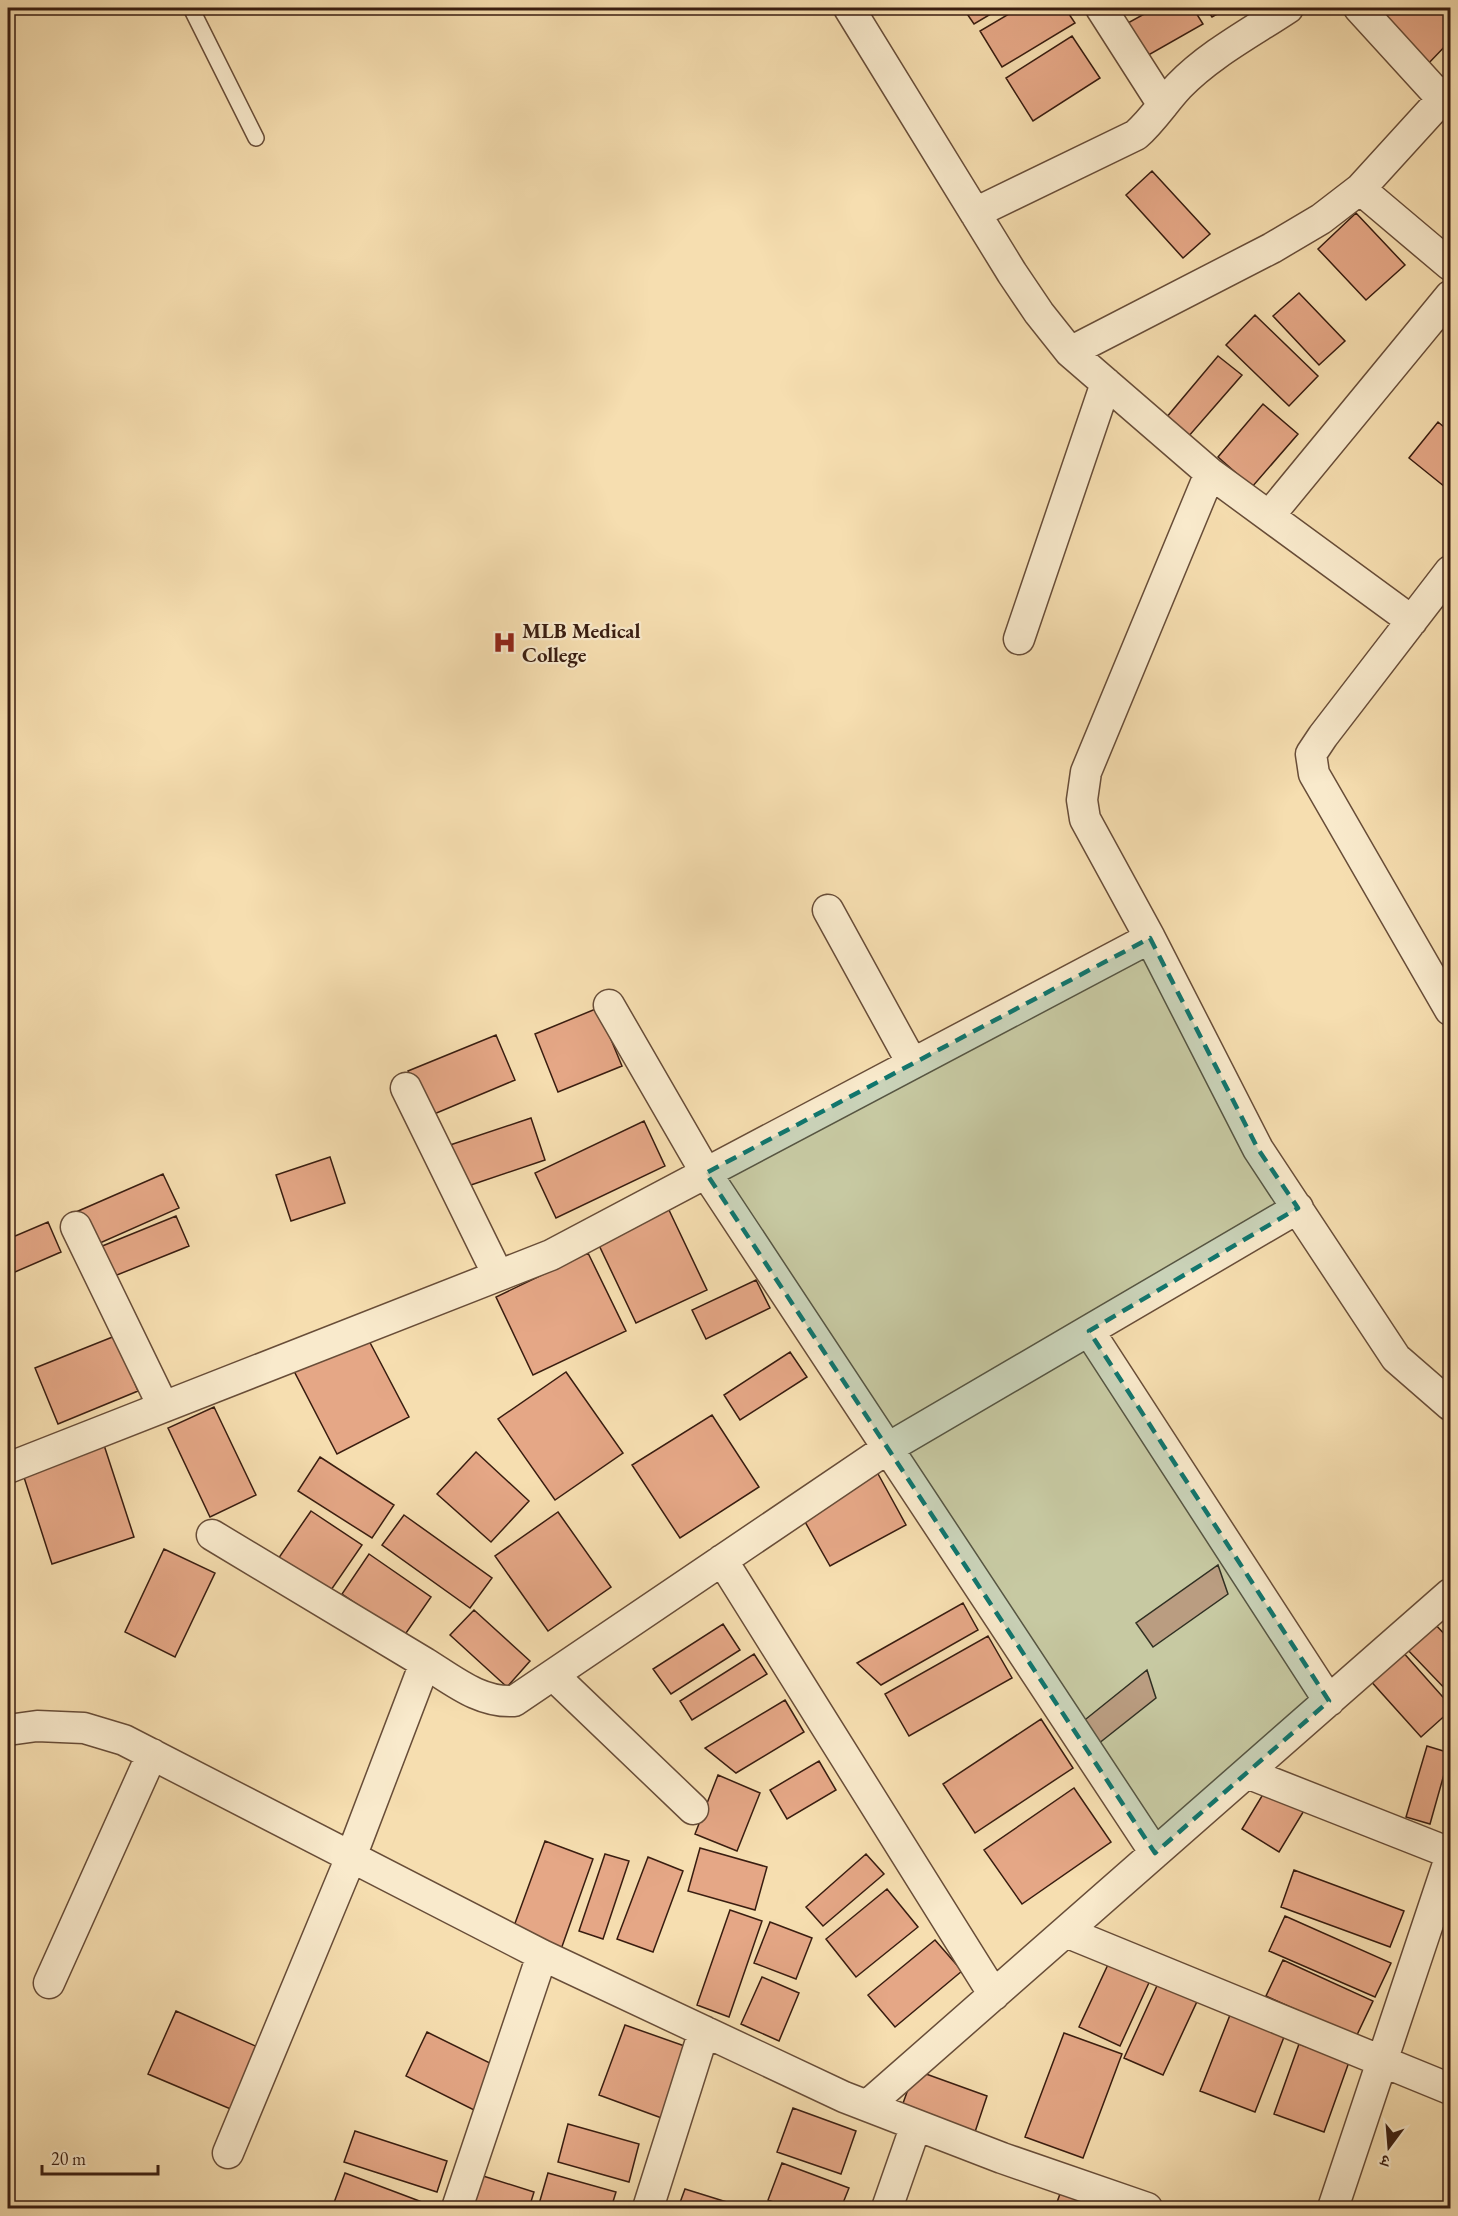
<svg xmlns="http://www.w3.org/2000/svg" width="1458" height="2216" font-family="'EB Garamond','Noto Serif Devanagari',serif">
<rect width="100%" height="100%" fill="#f6deb0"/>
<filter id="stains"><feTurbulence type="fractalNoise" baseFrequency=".00333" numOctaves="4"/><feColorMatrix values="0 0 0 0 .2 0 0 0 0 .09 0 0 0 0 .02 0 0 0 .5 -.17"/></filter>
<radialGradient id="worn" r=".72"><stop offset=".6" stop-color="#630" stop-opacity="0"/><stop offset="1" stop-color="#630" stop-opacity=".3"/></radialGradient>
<path fill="#e5a786" stroke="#391d10" stroke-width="1.5" d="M963,8H1001L974,24Z
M1019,8H1065L1075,23L1002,67L980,31Z
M1155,8H1193L1203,24L1145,57L1126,24Z
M1206,8H1228L1212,17Z
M1395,8H1450V41L1427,65L1382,20Z
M1072,36L1100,78L1033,121L1006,78Z
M1152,171L1210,234L1183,258L1126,195Z
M1356,213L1405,265L1366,300L1318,249Z
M1299,293L1345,341L1319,365L1273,316Z
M1255,315L1318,376L1289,406L1226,345Z
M1218,356L1242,375L1188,437L1166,418Z
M1263,404L1298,434L1252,487L1218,457Z
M1438,422L1450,432V491L1409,458Z
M598,1008L622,1066L558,1092L535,1034Z
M496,1035L515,1080L427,1117L408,1071Z
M531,1118L545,1160L465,1187L450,1145Z
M644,1121L665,1166L556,1218L535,1173Z
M330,1157L345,1203L291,1221L276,1175Z
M163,1174L179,1208L91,1247L76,1212Z
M668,1208L707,1290L636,1323L597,1241Z
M176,1216L189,1246L107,1279L95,1249Z
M48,1222L61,1252L8,1275V1239Z
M588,1253L626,1331L533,1375L496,1297Z
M756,1280L770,1308L706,1339L692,1310Z
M366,1335L409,1417L337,1454L294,1371Z
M115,1336L138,1391L58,1424L35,1368Z
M790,1352L807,1377L740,1420L724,1395Z
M566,1372L623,1453L555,1500L498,1419Z
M214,1407L256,1495L210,1517L168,1428Z
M712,1415L759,1487L680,1538L632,1465Z
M103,1442L134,1537L52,1564L21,1468Z
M476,1452L529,1501L491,1542L437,1494Z
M320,1457L394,1505L372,1538L298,1491Z
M877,1472L906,1525L830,1566L800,1513Z
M311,1511L362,1545L329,1593L278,1559Z
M558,1512L611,1587L548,1631L495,1556Z
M404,1515L492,1578L470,1608L382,1545Z
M164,1549L215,1573L175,1657L125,1632Z
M369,1554L431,1597L404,1636L342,1594Z
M1218,1565L1228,1594L1153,1647L1136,1623Z
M963,1603L978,1630L881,1685L857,1663Z
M1450,1606V1628L1439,1617Z
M474,1610L530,1661L507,1687L450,1635Z
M1432,1621L1450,1640V1694L1405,1647Z
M723,1624L740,1650L671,1694L653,1669Z
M988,1636L1012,1678L909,1736L885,1694Z
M1401,1650L1450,1705V1711L1421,1737L1368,1678Z
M754,1654L767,1674L692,1720L680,1701Z
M1147,1670L1156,1698L1098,1744L1081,1723Z
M785,1700L804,1732L736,1773L705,1748Z
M1041,1719L1073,1768L975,1833L943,1784Z
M1427,1746L1450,1753L1430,1824L1406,1817Z
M819,1761L836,1790L787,1819L770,1790Z
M718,1775L760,1793L737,1851L695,1834Z
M1268,1786L1305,1809L1279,1852L1242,1829Z
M1074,1788L1111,1842L1022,1904L984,1850Z
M545,1841L593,1859L559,1955L510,1937Z
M700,1848L767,1867L755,1910L688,1891Z
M605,1854L629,1861L603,1939L579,1931Z
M866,1854L884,1874L823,1926L806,1907Z
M648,1857L683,1871L653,1952L617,1939Z
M1294,1870L1404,1911L1390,1947L1281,1907Z
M887,1889L918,1927L856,1977L826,1939Z
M730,1910L762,1921L729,2017L697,2005Z
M1285,1916L1391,1963L1375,1997L1269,1951Z
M770,1922L812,1938L796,1979L754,1963Z
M935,1940L962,1971L895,2027L868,1995Z
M1112,1956L1153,1974L1120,2046L1079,2027Z
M1283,1960L1373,2001L1356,2037L1266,1996Z
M762,1977L799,1993L779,2041L741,2024Z
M1161,1977L1200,1995L1163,2075L1124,2058Z
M176,2011L260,2048L233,2110L148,2074Z
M1230,2015L1284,2037L1255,2112L1200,2091Z
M625,2025L693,2049L667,2120L599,2095Z
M427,2032L496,2066L474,2110L406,2076Z
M1064,2033L1122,2054L1083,2158L1025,2137Z
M1299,2044L1349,2062L1324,2132L1274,2114Z
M915,2070L987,2096L975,2132L902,2106Z
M793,2108L856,2131L841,2174L777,2152Z
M568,2124L639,2144L629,2182L558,2162Z
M355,2131L447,2161L437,2192L344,2162Z
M782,2163L849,2188L841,2208H789L768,2200Z
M345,2173L438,2208H332Z
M548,2173L616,2192L611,2208H556L539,2204Z
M480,2175L534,2192L529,2208H469Z
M685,2189L746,2208H678Z
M1061,2191L1110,2208H1055Z"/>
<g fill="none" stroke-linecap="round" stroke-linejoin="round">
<defs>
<path id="service" d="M191,8L256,138"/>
<path id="minor" d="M849,8L1012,273L1039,313L1070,352L1210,473L1086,772L1082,800L1085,819L1150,938L1258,1149L1396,1358L1450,1405
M1101,8L1163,105
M1359,8L1442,99L1450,90
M1360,189L1450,265
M975,213L1136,135C1153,120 1164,102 1179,86C1210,54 1252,32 1288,8
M1070,352L1272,248L1321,219L1360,189L1442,99
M1210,473L1412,621
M1269,516L1450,296
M1450,571L1323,736L1311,754L1314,774L1450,1010
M1019,639L1106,383
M828,910L912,1063
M609,1005L706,1173L1155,1853
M406,1088L498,1275
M76,1227L163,1406
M1089,1331L1329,1701
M8,1468L551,1255L1150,938
M212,1535L425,1663L351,1857L228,2153
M722,1560L994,1995
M425,1663C454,1681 480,1703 514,1701L888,1448L1298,1208
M553,1675L693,1809
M8,1730L37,1726L84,1728L124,1740L542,1955
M1247,1773L1450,1853
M1066,1932L1450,2089
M49,1983L152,1754
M868,2105L1450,1594
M457,2208L542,1955L844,2097L1002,2158L1147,2208
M648,2208L704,2031
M887,2208L916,2125
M1333,2208L1450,1858"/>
</defs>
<use href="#service" stroke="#684d38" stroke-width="18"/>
<use href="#minor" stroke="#684d38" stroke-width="33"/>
<use href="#service" stroke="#f9eacc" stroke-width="15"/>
<use href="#minor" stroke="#f9eacc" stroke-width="30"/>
</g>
<path fill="#0f766e" fill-opacity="0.2" stroke="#0f766e" stroke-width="4.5" stroke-dasharray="12 8" stroke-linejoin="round" d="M1150,938L1258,1149L1298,1208L1089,1331L1329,1701L1155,1853L706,1173Z"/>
<defs>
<symbol id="hospital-bare" viewBox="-9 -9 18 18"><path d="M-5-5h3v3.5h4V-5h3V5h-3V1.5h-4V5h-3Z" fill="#8f2418" stroke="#f9eacc" stroke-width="2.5" paint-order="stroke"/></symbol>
</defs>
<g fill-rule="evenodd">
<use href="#hospital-bare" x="488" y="626" width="33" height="33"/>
</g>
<g text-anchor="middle" stroke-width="4.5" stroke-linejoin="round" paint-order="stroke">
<g font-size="21" font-weight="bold" fill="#391d10" stroke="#f9eacc" text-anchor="start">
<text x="522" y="638">MLB Medical<tspan x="522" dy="24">College</tspan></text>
</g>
</g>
<rect width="1458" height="2216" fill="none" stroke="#f6deb0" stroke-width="30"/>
<rect x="9" y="9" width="1440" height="2198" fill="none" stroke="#391d10" stroke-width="3"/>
<rect x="15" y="15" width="1428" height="2186" fill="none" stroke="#391d10" stroke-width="1.5"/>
<g transform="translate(1389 2147) rotate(196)" stroke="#f9eacc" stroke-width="4.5" paint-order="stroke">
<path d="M0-4.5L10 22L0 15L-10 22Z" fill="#391d10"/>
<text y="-9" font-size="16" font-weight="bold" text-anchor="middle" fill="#391d10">उ</text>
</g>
<path d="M42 2165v9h116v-9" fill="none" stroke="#391d10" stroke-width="3"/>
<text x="51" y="2165" font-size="18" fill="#391d10" stroke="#f9eacc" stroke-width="4.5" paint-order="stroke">20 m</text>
<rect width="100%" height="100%" filter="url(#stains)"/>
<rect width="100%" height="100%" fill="url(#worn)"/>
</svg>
